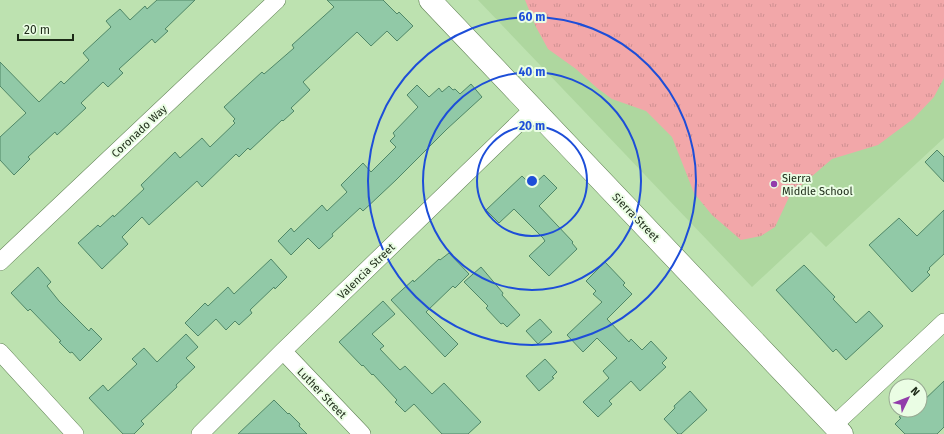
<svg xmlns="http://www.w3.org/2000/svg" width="944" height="434" font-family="'Fira Sans',sans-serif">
<defs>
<pattern id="grass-tufts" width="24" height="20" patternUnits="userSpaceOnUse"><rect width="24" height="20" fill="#f2a7a9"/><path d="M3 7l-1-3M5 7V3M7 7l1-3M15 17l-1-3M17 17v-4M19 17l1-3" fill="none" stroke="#cf9091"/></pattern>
</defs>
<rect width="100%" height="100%" fill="#bde2b0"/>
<path fill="#aed79f" d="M478,0H944V138L826,247L811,232L752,287Z"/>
<path fill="url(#grass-tufts)" d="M525,0H944V78L934,97L913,119L878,145L832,159L790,195L775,227L761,236L741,240L712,215L694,193L672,137L646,111L612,99L597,88L576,69L548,49L536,27Z"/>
<path fill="#91c9a7" stroke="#508767" d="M157,0H195L165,29L168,31L155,43L152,39L119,69L123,73L108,87L103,82L81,103L86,108L57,135L55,132L28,157L30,159L14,175L0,160V137L26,113L0,86V62L39,102L61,81L64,84L89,60L83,53L111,27L106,21L120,9L130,20L145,6L147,9Z
M327,0H383L397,14L399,12L413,26L397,41L387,31L371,46L357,32L303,82L310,90L291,108L294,111L283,121L282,120L250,150L248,148L239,157L236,154L202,187L197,181L149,225L142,217L122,237L128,244L102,269L78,243L98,225L100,227L113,215L114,217L144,189L141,185L175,152L180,158L202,138L210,147L235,123L233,121L235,119L224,107L262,72L264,74L294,48L292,45L334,7Z
M471,84L482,97L447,129L396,180L363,211L360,208L332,234L333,236L319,249L308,238L291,255L278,241L291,228L294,232L322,205L327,211L347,192L341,185L363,163L371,172L396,147L390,141L395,136L393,133L418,107L407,95L417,85L429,97L439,88L442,92L449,86L453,90L455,89L460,94Z
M937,150L944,157V182L925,162Z
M544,175L557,188L539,206L573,242L572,243L577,249L549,276L529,256L545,241L543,238L514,209L499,223L486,210L522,176L532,186Z
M944,210V254L929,268L930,269L927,272L930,275L912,292L869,245L899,218L917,236Z
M449,253L469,274L455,288L453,286L426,312L458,344L445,357L391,300L413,280L414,282L439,259L440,260Z
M271,259L287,277L275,289L274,287L250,310L252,313L239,325L235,321L226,330L216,319L198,336L185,323L205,303L208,306L228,287L234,294Z
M605,262L625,283L623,285L632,294L607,319L629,342L631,339L642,350L651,341L667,358L662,363L666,367L640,391L631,381L609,401L612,404L598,417L583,402L609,378L603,371L617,358L597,338L583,352L567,335L602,302L593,294L596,291L586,281Z
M804,265L835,297L833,299L856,323L869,311L883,326L846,360L836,349L833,352L776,290Z
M38,267L51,282L47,286L59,301L89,331L91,328L102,339L80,361L72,352L70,353L59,342L61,341L30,309L28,311L11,293Z
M481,267L503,293L502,295L520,315L507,327L503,323L501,324L486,308L488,306L464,282Z
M383,301L395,314L372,334L384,346L380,349L400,370L405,366L432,394L444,383L481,422L468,434H442L414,404L405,412L395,402L397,400L373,374L372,375L363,365L362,366L339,342Z
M540,319L552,332L538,344L526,331Z
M186,334L198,347L186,358L195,367L176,385L177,387L141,421L144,424L134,434H123L89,398L103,385L108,391L137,364L132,359L144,348L157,362Z
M545,359L557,372L552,377L554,378L539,391L526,376Z
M944,381V427L937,434H905L895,424L901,418L899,417L907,410H920V404Z
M690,391L707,410L681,434H678L664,419L675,408L674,406Z
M274,400L288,414L289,413L300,424L299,426L307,434H238Z"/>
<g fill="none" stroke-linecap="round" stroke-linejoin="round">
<defs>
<path id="minor" d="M0,262L277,0
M283,351L362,434
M0,352L75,434
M834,425L944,322
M200,434L283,351L533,109"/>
<path id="tertiary" d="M430,0L842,434"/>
</defs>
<use href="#minor" stroke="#608154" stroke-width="18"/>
<use href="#tertiary" stroke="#608154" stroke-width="23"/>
<use href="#minor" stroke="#fff" stroke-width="17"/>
<use href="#tertiary" stroke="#fff" stroke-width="22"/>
</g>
<g fill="none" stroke="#1d4ed8" stroke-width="2">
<circle cx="532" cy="181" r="55"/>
<circle cx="532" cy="181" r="109"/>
<circle cx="532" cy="181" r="164"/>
</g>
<circle fill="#923dab" stroke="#eafde4" stroke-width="1.5" cx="774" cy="184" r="4"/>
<g text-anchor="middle" stroke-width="4" stroke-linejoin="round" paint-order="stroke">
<g font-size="11" fill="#1c2a17" stroke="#eafde4">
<text transform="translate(139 131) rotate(-43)" y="4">Coronado Way</text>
<text transform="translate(636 217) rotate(46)" y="4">Sierra Street</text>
<text transform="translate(366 271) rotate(-44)" y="4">Valencia Street</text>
<text transform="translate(322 393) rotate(46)" y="4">Luther Street</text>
</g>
<g font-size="11" fill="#1c2a17" stroke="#eafde4" text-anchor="start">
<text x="782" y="182">Sierra<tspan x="782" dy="13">Middle School</tspan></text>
</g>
</g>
<circle cx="532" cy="181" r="6" fill="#1d4ed8" stroke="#eafde4" stroke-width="2"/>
<g font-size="12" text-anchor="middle" font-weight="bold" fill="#1d4ed8" stroke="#eafde4" stroke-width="4" stroke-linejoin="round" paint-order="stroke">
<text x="532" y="21">60 m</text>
<text x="532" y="76">40 m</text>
<text x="532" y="130">20 m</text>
</g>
<g transform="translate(908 398) rotate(47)"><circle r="19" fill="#eafde4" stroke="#98a992"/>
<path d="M0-3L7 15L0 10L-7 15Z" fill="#923dab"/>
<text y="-6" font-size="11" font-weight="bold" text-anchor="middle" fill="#1c2a17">N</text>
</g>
<path d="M18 34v6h55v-6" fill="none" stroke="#1c2a17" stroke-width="2"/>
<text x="24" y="34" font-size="12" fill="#1c2a17" stroke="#eafde4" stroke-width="3" paint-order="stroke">20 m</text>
</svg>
